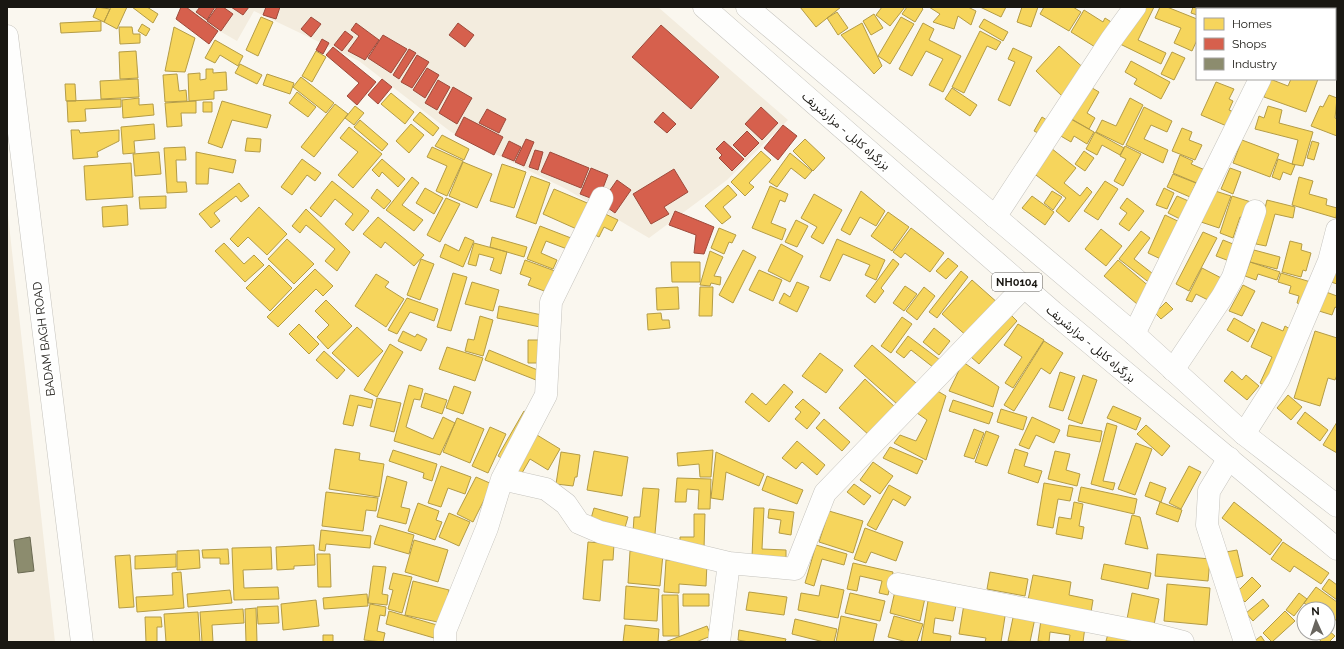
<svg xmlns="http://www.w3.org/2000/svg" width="1344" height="649" font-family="Raleway,'Noto Sans Arabic',sans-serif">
<rect width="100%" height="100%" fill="#faf7ef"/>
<path fill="#f3ecde" d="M178,7H658L788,120L727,180L649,238L566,189L451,132L359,61L254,11L237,41Z
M7,206L55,642H7Z"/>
<path fill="#f6d55c" stroke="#b49c46" d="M97,7L110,9L104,22L93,17Z
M111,7H127L117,29L104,22Z
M132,7H147L158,14L153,23Z
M800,7H841L816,27Z
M882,7H905L890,26L876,15Z
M907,7H921L923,9L915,22L902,14Z
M929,7H968L976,11L971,25L958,16L954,29L933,22L940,14Z
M980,7H1006L1001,17Z
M1022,7H1038L1031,27L1017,22Z
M1044,7H1073L1081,12L1069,31L1040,14Z
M1138,7H1154L1138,40L1166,53L1161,64L1120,44Z
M1160,7H1167L1197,19V40L1192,51L1174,43L1181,28L1155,18Z
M1193,7H1207L1206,9H1197V15L1191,13Z
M1231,7H1256L1261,9H1231Z
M1272,7H1285V9H1272Z
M1304,7H1326L1325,9H1303Z
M1084,10L1103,22L1105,18L1116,25L1100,50L1071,32Z
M837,12L848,28L838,35L827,18Z
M874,14L883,28L871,35L863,21Z
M261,17L273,22L258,56L246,50Z
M901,17L914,24L890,64L878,56Z
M984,19L1008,32L1003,41L979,27Z
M101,21V31L61,33L60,23Z
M862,23L882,66L874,74L841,35Z
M923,23L934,29L929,40L961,56L943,92L929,85L943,59L926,51L912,76L899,69Z
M1335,23H1337V36H1335Z
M142,24L150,29L146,36L138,31Z
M119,27H132L133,34H140V43L120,44Z
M174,27L195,38L185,72L165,71Z
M980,31L1001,42L996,50L987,46L964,93L952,87Z
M215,40L243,56L238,66L220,55L215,63L205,58Z
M1059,46L1087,71L1063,97L1036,71Z
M1013,48L1032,57L1010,106L998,100L1015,62L1008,59Z
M136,51L138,78L120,79L119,52Z
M316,51L326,57L312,82L302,76Z
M1172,52L1185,58L1174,80L1161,74Z
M1131,61L1170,82L1161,99L1134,84L1137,79L1125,72Z
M240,64L262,75L257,84L235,73Z
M206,69H213V73L226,72L227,90L214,91V99L189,101L188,74L200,73V80L206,79Z
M177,74L179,91L186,90L187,101L165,102L163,75Z
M267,74L294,83L290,94L263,85Z
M301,77L334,103L326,113L293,87Z
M138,79L139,97L101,99L100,81Z
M1270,79L1288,86L1291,79H1318L1306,112L1264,97Z
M1216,82L1234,89L1229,99L1233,101L1229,110L1236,113L1229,127L1201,115Z
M65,84H75L76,101H66Z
M1087,85L1099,92L1087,113L1095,118L1089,129L1068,117Z
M952,88L977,105L970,116L945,99Z
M297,92L316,107L308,117L289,103Z
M391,93L414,112L405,124L381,104Z
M1329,95L1337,98L1335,118L1337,119V136L1311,126L1320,106L1323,107Z
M139,98V105L153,104L154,115L123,118L122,100Z
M1130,98L1143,105L1123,145L1096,132L1102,120L1116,126Z
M121,99V107L85,109L86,121L68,122L67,101Z
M196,101V113H181L182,126L167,127L165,103Z
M222,101L271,115L267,128L232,120L222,148L208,143Z
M203,102H212V112H203Z
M335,104L348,114L314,157L301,147Z
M355,106L364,113L354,125L345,118Z
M1268,106L1282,110L1279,123L1313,132L1303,166L1292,164L1298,140L1255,129L1259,116L1264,118Z
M1144,107L1172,121L1167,132L1151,125L1144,139L1168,150L1163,163L1126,145Z
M420,112L439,128L433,136L413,120Z
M1042,117L1050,122L1042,135L1034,131Z
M1069,118L1094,132L1087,144L1074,136L1071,142L1059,135Z
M360,120L388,144L382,151L354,127Z
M154,124L155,139L134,141L135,153L123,154L121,127Z
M411,124L424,135L409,153L396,141Z
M349,127L382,154L353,188L338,175L358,152L340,138Z
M1182,128L1192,132L1189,140L1202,145L1195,160L1172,151Z
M71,130H79L80,133L119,130V141L97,152L98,157L73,159Z
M1095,132L1124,148L1120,155L1102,145L1097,155L1086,149Z
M442,135L469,149L464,160L435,146Z
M247,138L261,139L260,152L245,151Z
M805,139L825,158L813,171L793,151Z
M1242,140L1279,154L1270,177L1233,163Z
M1312,141L1319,143L1314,160L1307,158Z
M1125,146L1141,154L1123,186L1114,181L1126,159L1120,156Z
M185,147L186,160H176L177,182H186L187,192L167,193L164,148Z
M432,147L463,161L447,196L436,191L447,166L427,157Z
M1051,148L1076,168L1064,183L1080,196L1087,187L1092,192L1069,222L1056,211L1066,198L1032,172Z
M761,151L771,160L749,183L754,187L745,196L731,182Z
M1084,151L1094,158L1085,171L1075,164Z
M159,152L161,174L135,176L133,154Z
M196,152L236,160L233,173L209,168L208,184H196Z
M790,153L812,171L805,179L791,168L777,187L769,182Z
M1180,155L1193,161L1191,164L1205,170L1199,184L1173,173Z
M302,159L321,173L315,181L307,175L292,195L281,187Z
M382,159L405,179L398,187L382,172L379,177L372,170Z
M1278,159L1295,165L1291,175L1283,172L1280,180L1272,177Z
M463,162L492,174L477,208L449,196Z
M131,163L133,197L86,200L84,166Z
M502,164L526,172L514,208L490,201Z
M1230,168L1241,172L1233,194L1221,189Z
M1173,174L1196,183L1190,197L1167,187Z
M531,176L550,183L536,224L516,217Z
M412,177L419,183L402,205L423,220L414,231L386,210Z
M1299,177L1313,181L1309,194L1327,199L1326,205L1337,208L1336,218L1292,205Z
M332,181L369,211L353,231L345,224L353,214L335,199L321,217L310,208Z
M1105,181L1118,189L1098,220L1084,211Z
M239,183L249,196L241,202L236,196L214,213L220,221L211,228L199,214Z
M728,185L737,195L723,207L731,217L722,224L705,206Z
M770,186L788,194L785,202L780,200L771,223L786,229L782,240L752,228Z
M425,188L443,198L434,214L416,203Z
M1164,188L1174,193L1167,209L1156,205Z
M377,189L391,201L384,209L371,198Z
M554,189L592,205L581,231L543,214Z
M1212,190L1231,196L1219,228L1201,222Z
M861,191L885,211L876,226L860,217L850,235L841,230Z
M1052,191L1062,197L1053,210L1044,203Z
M814,194L842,210L823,244L811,237L817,227L801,218Z
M166,196V208L140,209L139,197Z
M1032,196L1054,212L1045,225L1022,208Z
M1177,196L1193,203L1184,221L1168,213Z
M1232,196L1251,202L1246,219L1240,217L1233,238L1220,233Z
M446,198L460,204L440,242L427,235Z
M1127,198L1144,211L1129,231L1119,224L1127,213L1120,208Z
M1267,200L1295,207L1293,218L1275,214L1266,246L1256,244Z
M127,205L128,225L103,227L102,207Z
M259,207L287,234L267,255L248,237L238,247L230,239Z
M306,209L350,252L337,271L325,261L335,249L306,225L300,233L292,226Z
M599,211L618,220L612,231L604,227L599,237L589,232Z
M888,212L909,227L892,251L871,236Z
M1165,215L1184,224L1167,262L1148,253Z
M378,217L424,255L414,266L385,242L381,248L363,234Z
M796,220L808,226L797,247L785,242Z
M540,226L571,238L567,249L546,241L541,253L557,260L553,269L527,259Z
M719,228L736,235L732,243L729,242L724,254L711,248Z
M911,228L944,253L930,272L905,253L901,258L893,252Z
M1101,229L1122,246L1106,266L1085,249Z
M1141,231L1150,238L1134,259L1157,277L1151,284L1119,259Z
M1203,232L1217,238L1189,291L1176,284Z
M465,237L474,241L463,267L440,257L445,244L459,251Z
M492,237L527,247L524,257L490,247Z
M287,239L314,264L294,284L268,259Z
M837,239L885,260L876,280L865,275L870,265L843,254L830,281L820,277Z
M1223,240L1238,246L1232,262L1216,256Z
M1290,241L1302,244L1301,250L1311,253L1306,271L1303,270L1301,277L1282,272Z
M224,243L244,264L254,255L264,265L245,282L215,251Z
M474,243L507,252L501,274L490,270L494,258L479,254L476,266L468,264Z
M781,244L803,256L790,282L768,271Z
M743,250L756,257L733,303L719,295Z
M1254,250L1280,257L1277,269L1250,262Z
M710,251L723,257L714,276L721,277L720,285L711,283L710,286L700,285Z
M948,258L958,266L946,279L936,271Z
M421,259L434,264L420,300L407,295Z
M893,259L899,264L881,288L884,291L875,303L866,296Z
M525,260L555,271L547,292L528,285L531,278L520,274Z
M1118,260L1151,288L1137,304L1104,276Z
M671,262H700V282H672Z
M1250,262L1280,272L1277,280L1258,274L1256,280L1245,276Z
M1337,264V284L1331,282Z
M269,265L292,288L270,311L246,288Z
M1202,268L1227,281L1216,304L1196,294L1192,302L1186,300Z
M315,269L333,286L323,296L316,289L278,327L267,317Z
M759,270L782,280L773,301L749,290Z
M961,271L968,277L937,318L929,312Z
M453,273L467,277L451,331L437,327Z
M1281,273L1314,283L1307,306L1297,303L1299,296L1289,293L1291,286L1278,282Z
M376,274L389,282L385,287L404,299L386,327L355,306Z
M972,280L999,304L969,338L942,314Z
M472,282L499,290L493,311L465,304Z
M797,282L809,287L797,312L779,303L784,293L790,297Z
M1243,285L1255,291L1242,316L1229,311Z
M905,286L917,294L904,311L893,303Z
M678,287L679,309L657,310L656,288Z
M700,287H713L712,316H699Z
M924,287L935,296L917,320L906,311Z
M1326,292L1337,296V308L1335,307L1332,315L1319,311Z
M407,298L438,309L434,321L410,312L397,334L388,330Z
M326,300L352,326L328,349L317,337L329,325L315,311Z
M1166,302L1173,309L1161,319L1155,313Z
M499,306L542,315L540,327L497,318Z
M661,313L662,320H669L670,328L648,330L647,314Z
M1010,314L1017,321L979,364L971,357Z
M480,316L493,320L483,356L465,351L468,339L474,340Z
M902,317L912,324L891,353L881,346Z
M1234,318L1255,330L1248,342L1227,330Z
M1262,322L1283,331L1285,326L1295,332L1269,388L1260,383L1272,357L1251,347Z
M299,324L319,344L309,354L289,334Z
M1018,324L1044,340L1013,388L1005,383L1022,357L1004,345Z
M357,327L383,351L358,377L332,353Z
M934,328L950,341L939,355L923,342Z
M403,331L415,337L417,334L427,339L421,351L398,341Z
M1315,331L1337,338V375L1335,380L1328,378L1320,406L1294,398Z
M908,336L944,363L938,371L911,350L904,358L896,352Z
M528,340H540V363H528Z
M1044,341L1063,353L1050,374L1041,368L1014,411L1004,405Z
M390,344L403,352L377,397L364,390Z
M872,345L916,383L897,404L854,366Z
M447,347L483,358L475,381L439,369Z
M489,350L540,371L536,380L485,360Z
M324,351L345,370L337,379L316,360Z
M820,353L843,370L826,393L802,376Z
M963,362L999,387L993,407L949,391Z
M1232,371L1242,380L1246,375L1259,386L1247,400L1224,381Z
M1060,372L1075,377L1063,411L1049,407Z
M1083,375L1097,380L1082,424L1068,419Z
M865,379L896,408L870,436L839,408Z
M784,384L793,392L769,422L745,402L752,393L766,405Z
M409,385L423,389L420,400L414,399L406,427L433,439L443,417L455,423L440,455L394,441Z
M454,386L471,392L463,414L446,408Z
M934,389L946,396L926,460L894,443L900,435L916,441L927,420L917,413Z
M425,393L447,400L442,414L421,407Z
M350,395L373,400L371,408L358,405L353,426L343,424Z
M1288,395L1302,407L1291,420L1277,408Z
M377,398L401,403L394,432L370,426Z
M803,399L820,413L807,429L795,419L801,412L795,407Z
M953,400L993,413L989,424L949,411Z
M1113,406L1141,418L1136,430L1107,418Z
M1001,409L1027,417L1023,430L997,422Z
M524,411L534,417L508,462L498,456Z
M1305,412L1328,430L1320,441L1297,423Z
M1032,417L1060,430L1054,443L1036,435L1029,449L1019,445Z
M457,418L484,429L470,463L443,452Z
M824,419L850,442L842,451L816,428Z
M1337,422V453L1323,445Z
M1107,423L1117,426L1103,481L1115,483L1113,490L1091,484Z
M1069,425L1102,431L1100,442L1067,436Z
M1146,425L1170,446L1162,456L1137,434Z
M490,427L506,434L488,473L472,466Z
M974,429L984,433L974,459L964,456Z
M986,431L999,436L987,466L975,462Z
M532,432L560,449L548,470L530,459L518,480L508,474Z
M797,441L825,465L817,475L802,462L796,469L782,458Z
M1136,443L1152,449L1135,495L1118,489Z
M890,447L923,461L917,474L883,458Z
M335,449L360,453L359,460L384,464L379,497L329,489Z
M1015,449L1028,453L1024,466L1042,471L1038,483L1008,473Z
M393,450L437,464L432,481L423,478L424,473L389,461Z
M713,450L711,477H700L699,464L678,466L677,453Z
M594,451L628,457L622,496L587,490Z
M1055,451L1070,454L1066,470L1080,474L1077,486L1048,479Z
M561,452L580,455L577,477H575L573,486L556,484Z
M716,452L764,474L759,486L726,472L723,500L711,498Z
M873,462L893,476L880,494L860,480Z
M441,466L471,477L465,494L448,488L441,507L428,503Z
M1189,466L1201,472L1181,509L1169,503Z
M387,476L407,482L401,507L410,509L406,524L377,517Z
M767,476L803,490L797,504L762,490Z
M476,477L492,484L473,522L457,514Z
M677,478L711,479L710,509H698L699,490L687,489L686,502H675Z
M1150,482L1166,488L1161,502L1145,496Z
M1044,483L1073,488L1070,501L1058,499L1053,528L1037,525Z
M854,484L871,496L864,505L847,492Z
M889,485L911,497L905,506L893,499L876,530L867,525Z
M1081,487L1137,499L1134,514L1078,501Z
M643,488L659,489L655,534L633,532L634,517H640Z
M326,492L378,498L376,511L366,510L363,531L322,526Z
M1074,502L1083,504L1079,526L1084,527L1082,539L1056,534L1059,517L1071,519Z
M1160,502L1182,510L1178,522L1156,514Z
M1234,502L1282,540L1270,555L1222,518Z
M418,503L439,511L436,520L442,522L435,540L408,531Z
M594,508L628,517L624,531L590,522Z
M754,508H764L762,549L786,550V559L752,557Z
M769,509L794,512L791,535L779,533L781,520L768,518Z
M829,511L863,521L853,553L819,542Z
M449,513L470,522L459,546L439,537Z
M694,514H705L704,549H680V537H694Z
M1132,515L1140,517L1148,549L1125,544Z
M380,525L414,535L409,554L374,544Z
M865,528L903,542L896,561L871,552L866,563L854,559Z
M321,530L371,536L370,548L326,544L325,551L319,550Z
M414,540L448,550L438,582L405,572Z
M588,542L614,544L613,560H603L600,601L583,599Z
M1283,542L1329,573L1321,584L1294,566L1290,572L1271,559Z
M314,545L315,565L294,566V569L277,570L276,547Z
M816,545L847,554L844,565L822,559L814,586L805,583Z
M271,547L272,569L243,570L244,588L278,587L279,599L234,600L232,548Z
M228,549L229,564H220V558H203L202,550Z
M199,550L200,568L177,570V551Z
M1237,550L1243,576L1232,579L1226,552Z
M630,551L663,554L660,586L628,583Z
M176,554V567L135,569V556Z
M317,554H330L331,587H318Z
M1157,554L1210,559L1208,581L1155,576Z
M130,555L134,607L119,608L115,556Z
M666,560L707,562L706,586L679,584V593L664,592Z
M853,563L893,572L888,595L879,593L882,581L860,576L857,591L847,589Z
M1104,564L1151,573L1148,589L1101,579Z
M373,566L386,567L382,594L388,595L387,605L368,603Z
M181,572L184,608L137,612L136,597L173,595L172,573Z
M990,572L1028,579L1025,596L987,589Z
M393,573L412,577L402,613L388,609L393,590L389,589Z
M1033,575L1071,582L1069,595L1093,600L1091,612L1028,600Z
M1252,577L1261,586L1245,602L1236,593Z
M1329,579L1337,585V600L1322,589Z
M413,581L449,590L442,623L405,615Z
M1167,584L1210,588L1207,625L1164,621Z
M821,585L844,590L838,618L798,610L801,593L819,596Z
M626,586L659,589L657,621L624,619Z
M1316,587L1337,602V618L1333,623L1328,620V609H1313L1304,603Z
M230,590L232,603L188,607L187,594Z
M895,591L925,598L920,621L890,613Z
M749,592L787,597L784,615L746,610Z
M850,593L885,601L880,621L845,613Z
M1132,593L1159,599L1154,625L1127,619Z
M1299,593L1307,599L1294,616L1286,610Z
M367,594L368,606L324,609L323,598Z
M683,594H709V606H683Z
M662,595H678L679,636H663Z
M1263,599L1269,606L1253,621L1246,613Z
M316,600L319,626L283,630L281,604Z
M928,601L956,605L953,621L935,618L933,633L951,636L950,642H921Z
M370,604L386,607L385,616L380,615L377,631L385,633L383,642L364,640Z
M964,604L1006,610L1001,642H985L986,638L959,634Z
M278,606L279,623L258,624L257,607Z
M256,608L257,642H246L245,609Z
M243,609L244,623L212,625L213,642H202L200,612Z
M389,611L437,625L434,638L386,624Z
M1285,611L1295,621L1272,642L1263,633Z
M198,612L200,642H166L164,614Z
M1014,613L1035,618L1030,642L1008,641Z
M841,616L877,624L873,642H836Z
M894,616L923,624L917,642H907L888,637Z
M145,617H161L162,627H157V642H146Z
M795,619L837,629L834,642H824L792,634Z
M1041,620L1085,627L1083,642H1069L1070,635L1050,632L1049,642L1038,641Z
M625,625L659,629L658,642H623Z
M707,626L711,636L696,642H665Z
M739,630L786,639L785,642H749L738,640Z
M1328,630L1335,636L1329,642H1322L1312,633H1328Z
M1108,634L1139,642L1106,641Z
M323,635H333V642H323Z
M1261,636L1265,642H1253Z"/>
<path fill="#d6604d" stroke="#9d4a3b" d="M181,7H186L218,31L209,44L176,19Z
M200,7H215L207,20L196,12Z
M217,7H223L233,14L221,31L207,21Z
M231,7H249L243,15Z
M266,7H280L276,19L263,15Z
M311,17L321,24L311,37L301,29Z
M356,23L379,40L365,60L348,51L359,36L351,30Z
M458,23L474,35L465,47L449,35Z
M661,25L719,77L691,109L632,57Z
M345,31L353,37L342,51L334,45Z
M383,35L407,49L391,73L368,58Z
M322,39L329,43L323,54L316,50Z
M333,47L376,82L357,105L347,96L359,83L326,55Z
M409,49L416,53L399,79L393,75Z
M417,55L429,62L412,88L401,82Z
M427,68L439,75L425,98L413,90Z
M382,79L392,87L378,104L368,95Z
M438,80L450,87L437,110L425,103Z
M453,87L472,98L457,124L439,113Z
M761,107L778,123L762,140L745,124Z
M487,109L506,119L499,133L479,123Z
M663,112L676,124L667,133L654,122Z
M464,117L503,137L494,155L455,135Z
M783,125L797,136L778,160L764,148Z
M747,131L759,143L745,157L733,145Z
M526,139L534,142L524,166L515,162Z
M509,141L521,147L514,161L502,156Z
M724,141L744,159L732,171L719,158L722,155L716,149Z
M535,150L543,152L538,170L529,167Z
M550,152L589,168L581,188L541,172Z
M591,168L608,175L598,201L580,194Z
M674,169L688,192L664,207L669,214L651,224L633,194Z
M617,180L631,190L615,213L601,203Z
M675,211L714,227L704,254L694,253L696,235L669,225Z"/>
<path fill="#8c8c6e" stroke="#6a6952" d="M30,537L34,571L18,573L14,540Z"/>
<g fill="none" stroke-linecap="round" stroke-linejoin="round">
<defs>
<path id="street" d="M995,217L1111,40L1135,7
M1134,334L1260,79
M1173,370L1222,297L1233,277L1255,211
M1244,434L1279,379L1329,261L1337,230
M1229,458L1209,491L1207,525L1245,642
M502,479L546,489L566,504L579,523L600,532L729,563L795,569L825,493L1024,287
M898,584L1148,633L1183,642
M445,642V631L487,528L502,479L546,395L551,302L602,198
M719,642L729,563"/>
<path id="primary" d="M7,36L82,642"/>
<path id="highway" d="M704,7L1053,312L1337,549
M747,7L1134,334L1244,434L1337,506"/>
</defs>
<use href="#street" stroke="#c5c3bd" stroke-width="23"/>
<use href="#primary" stroke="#c5c3bd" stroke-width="23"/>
<use href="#highway" stroke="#c5c3bd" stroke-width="23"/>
<use href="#street" stroke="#fefefd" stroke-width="22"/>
<use href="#primary" stroke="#fefefd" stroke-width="22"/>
<use href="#highway" stroke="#fefefd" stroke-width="22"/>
</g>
<g text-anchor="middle" stroke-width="4" stroke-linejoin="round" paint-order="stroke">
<rect fill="#fff" stroke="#5e5d59" stroke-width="1" x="992" y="273" width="50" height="18" rx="3"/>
<g font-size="11" font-weight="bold" fill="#191712">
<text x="1017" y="286">NH0104</text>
</g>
<g font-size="12" fill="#191712" stroke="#fff">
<text transform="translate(846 131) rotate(41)" y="4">بزرگراه کابل - مزارشریف</text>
<text transform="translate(44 339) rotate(-97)" y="4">BADAM BAGH ROAD</text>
<text transform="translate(1091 344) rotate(40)" y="4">بزرگراه کابل - مزارشریف</text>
</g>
</g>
<rect width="1344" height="649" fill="none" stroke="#191712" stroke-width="16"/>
<rect x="1196" y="8" width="140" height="72" fill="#ffffff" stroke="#a3a2a0"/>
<rect x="1204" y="18" width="20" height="12" fill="#f6d55c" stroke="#a3a2a0"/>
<text x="1232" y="28" font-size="12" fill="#191712">Homes</text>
<rect x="1204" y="38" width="20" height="12" fill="#d6604d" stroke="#a3a2a0"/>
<text x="1232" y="48" font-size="12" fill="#191712">Shops</text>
<rect x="1204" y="58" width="20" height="12" fill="#8c8c6e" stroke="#a3a2a0"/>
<text x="1232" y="68" font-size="12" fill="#191712">Industry</text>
<g transform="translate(1316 621) rotate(357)"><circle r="19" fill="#ffffff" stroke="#a3a2a0"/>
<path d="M0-3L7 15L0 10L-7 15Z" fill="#68655f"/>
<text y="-6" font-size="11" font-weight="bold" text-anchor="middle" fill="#191712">N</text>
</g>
</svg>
